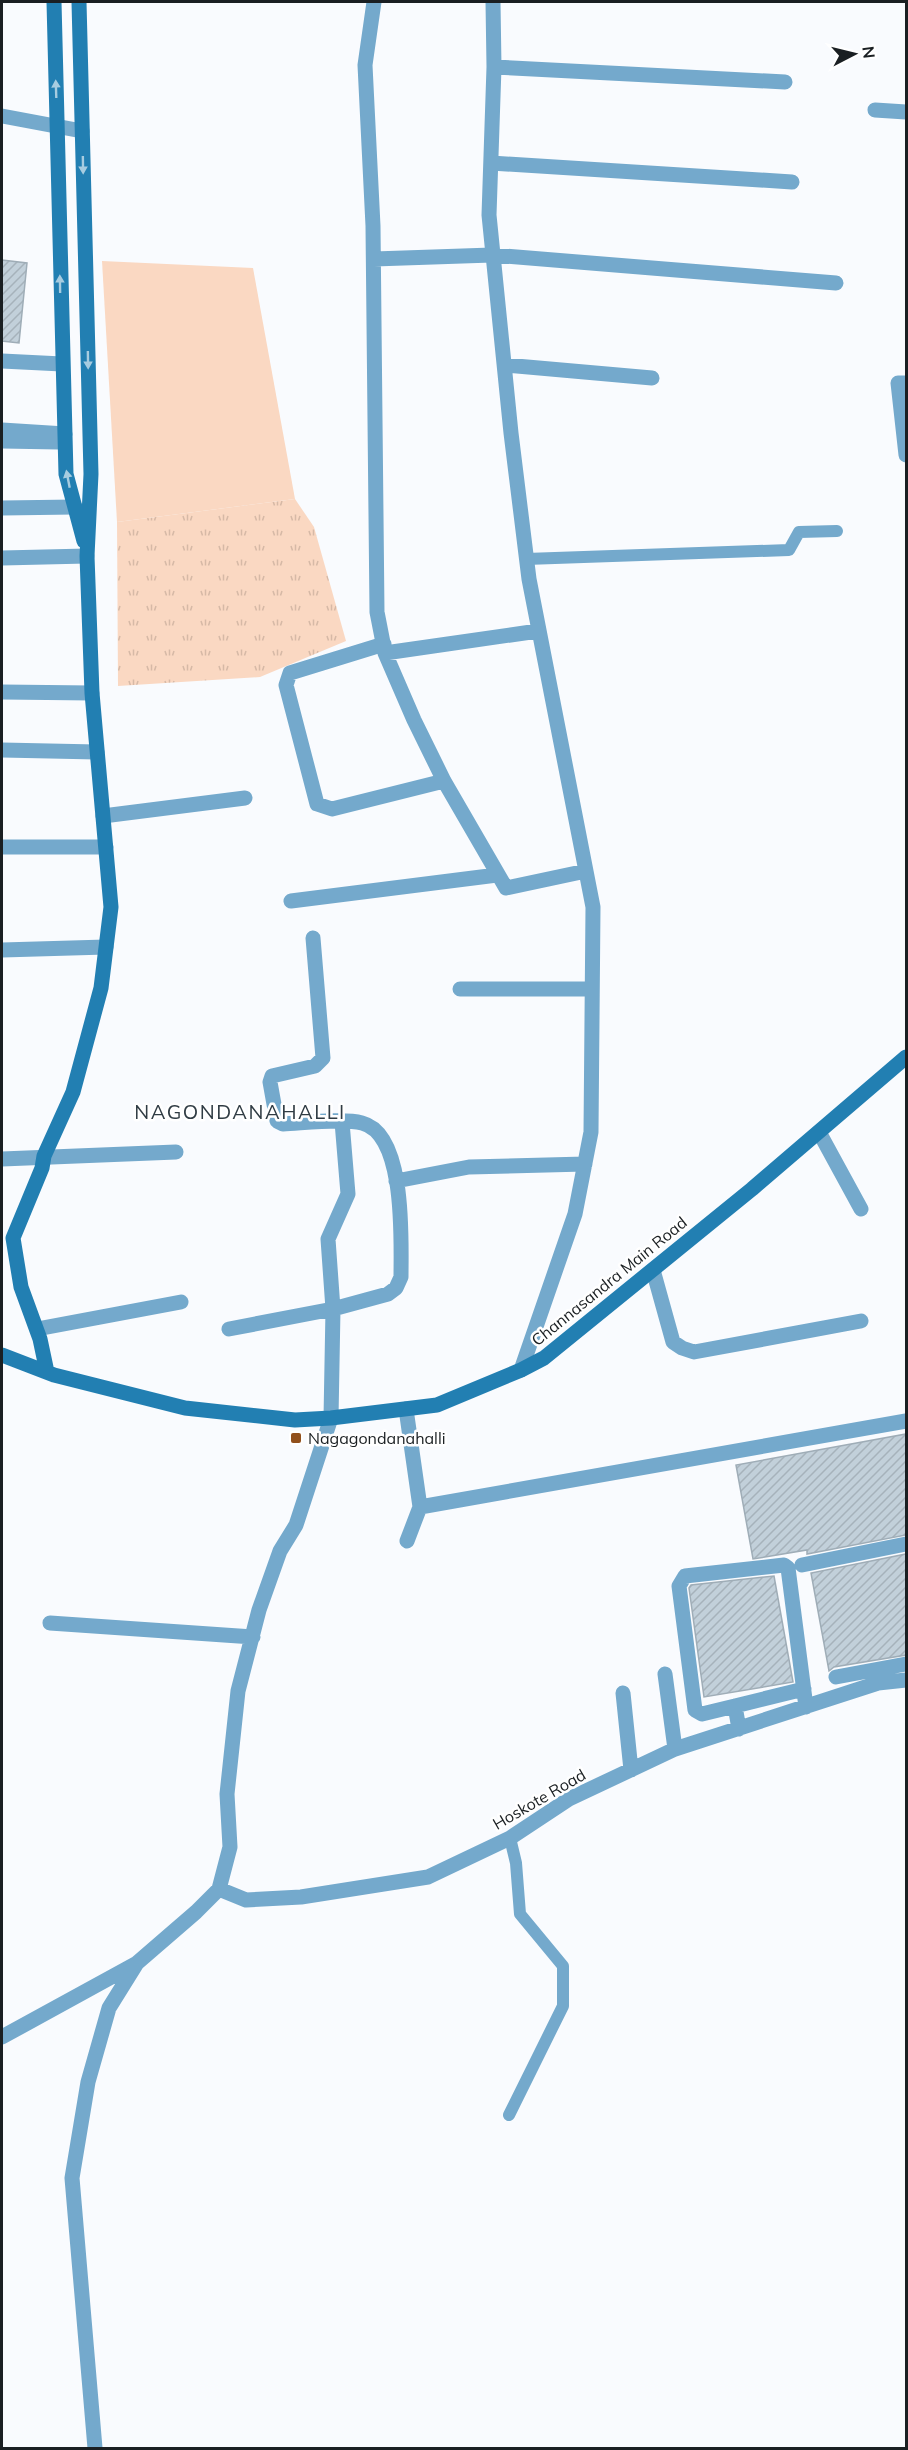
<svg xmlns="http://www.w3.org/2000/svg" width="908" height="2450" font-family="Mulish,sans-serif">
<defs>
<pattern id="grass-tufts" width="24" height="20" patternUnits="userSpaceOnUse" patternTransform="scale(1.5)"><rect width="24" height="20" fill="#fad8c2"/><path d="M3 7l-1-3M5 7V3M7 7l1-3M15 17l-1-3M17 17v-4M19 17l1-3" fill="none" stroke="#d6b9a6"/></pattern>
<pattern id="building-hatch" width="6" height="6" patternUnits="userSpaceOnUse" patternTransform="scale(1.5)"><rect width="6" height="6" fill="#c2d0da"/><path d="M-1 1l2-2M0 6l6-6M5 7l2-2" fill="none" stroke="#a6b2bb"/></pattern>
</defs>
<rect width="100%" height="100%" fill="#f9fbfe"/>
<path fill="url(#grass-tufts)" d="M295,499L314,527L346,641L260,677L118,686L117,522Z"/>
<path fill="#fad8c2" d="M102,261L253,268L295,499L117,522Z"/>
<path fill="url(#building-hatch)" stroke="#9fadb7" stroke-width="1.5" d="M2,260L27,263L19,343L2,341Z
M906,1434V1535L807,1554V1550L753,1559L736,1465Z
M906,1554V1655L834,1667L829,1671L811,1573Z
M774,1576L793,1682L704,1697L689,1588L691,1585Z"/>
<g fill="none" stroke-linecap="round" stroke-linejoin="round">
<path stroke="#74a9cc" stroke-width="12" d="M526,559L789,550L799,532L837,531
M509,2115L563,2006V1966L520,1914L516,1863L510,1838"/>
<path stroke="#74a9cc" stroke-width="15" d="M374,2L365,65L373,226L377,612L385,653L414,720L444,781L506,888L586,871
M493,2L494,67L489,215L511,433L529,579L593,907L591,1132L575,1214L521,1370
M494,67L785,82
M875,110L906,112
M2,116L82,131
M491,163L792,182
M374,259L492,255L836,283
M2,361L62,364
M505,365L652,378
M906,383H898L906,455
M2,430L65,434
M2,441L59,442
M2,508L75,507
M2,558L87,556
M384,644L290,673L286,685L317,804L332,809L444,781
M385,653L538,631
M2,692L92,693
M2,750L97,752
M103,816L245,798
M2,847H106
M291,901L497,875
M2,950L106,947
M460,989H592
M819,1132L861,1209
M2,1159L176,1152
M396,1181L469,1167L585,1164
M653,1270L673,1342L682,1348L694,1352L861,1321
M37,1329L181,1302
M229,1329L333,1309L388,1294L396,1288L401,1277C401,1241 406,1134 362,1123C343,1118 304,1123 283,1124L277,1121L270,1082L272,1076L315,1066L323,1058L313,938
M406,1409L420,1507L407,1541
M420,1507L906,1421
M802,1565L906,1544
M50,1623L253,1637
M665,1674L675,1749
M836,1677L906,1664
M623,1693L631,1770
M735,1706L804,1689
M739,1729L735,1706L702,1714L695,1710L679,1586L685,1576L784,1565L788,1568L806,1707
M219,1889L246,1900L301,1897L428,1877L510,1838L569,1799L675,1749L878,1683L906,1680
M2,2037L137,1963L196,1912L219,1889L230,1847L227,1794L238,1691L259,1610L280,1551L296,1525L331,1418L333,1309L328,1239L348,1194L342,1122
M95,2448L72,2178L88,2082L109,2008L137,1963"/>
<path stroke="#227fb2" stroke-width="15" d="M54,2L66,474L84,541
M2,1355L54,1375L185,1408L295,1420L331,1418L437,1405L521,1370L544,1358L752,1189L906,1057
M47,1372L40,1339L21,1287L13,1238L42,1168L44,1156L73,1092L101,988L111,907L92,693L87,556L91,474L79,2"/>
</g>
<defs><path id="oneway-solid" d="M-6-.8H1V-3.2L6.5 0L1 3.2V.8H-6Z" transform="scale(1.5)"/></defs>
<g fill="#a7cce0">
<use href="#oneway-solid" transform="translate(56 89) rotate(-92)"/>
<use href="#oneway-solid" transform="translate(83 165) rotate(89)"/>
<use href="#oneway-solid" transform="translate(60 284) rotate(-91)"/>
<use href="#oneway-solid" transform="translate(88 360) rotate(89)"/>
<use href="#oneway-solid" transform="translate(68 479) rotate(-101)"/>
</g>
<rect fill="#91501c" stroke="#fff" stroke-width="2" x="290" y="1432" width="12" height="12" rx="3"/>
<g text-anchor="middle" stroke-width="5" stroke-linejoin="round" paint-order="stroke">
<g font-size="16" fill="#1a1f22" stroke="#fff">
<text transform="translate(609 1281) rotate(-39)" y="6">Channasandra Main Road</text>
<text transform="translate(539 1799) rotate(-30)" y="6">Hoskote Road</text>
</g>
<g font-size="16" fill="#1a1f22" stroke="#fff" text-anchor="start">
<text x="308" y="1444">Nagagondanahalli</text>
</g>
<g font-size="20" letter-spacing="1.5" fill="#303c44" stroke="#fff">
<text x="240" y="1119">NAGONDANAHALLI</text>
</g>
</g>
<rect width="908" height="2450" fill="none" stroke="#1a1f22" stroke-width="6"/>
<g transform="translate(854 54) rotate(83)" stroke="#ffffff" stroke-width="4.5" paint-order="stroke">
<path d="M0-4.5L10 22L0 15L-10 22Z" fill="#1a1f22"/>
<text y="-9" font-size="16" font-weight="bold" text-anchor="middle" fill="#1a1f22">N</text>
</g>
</svg>
